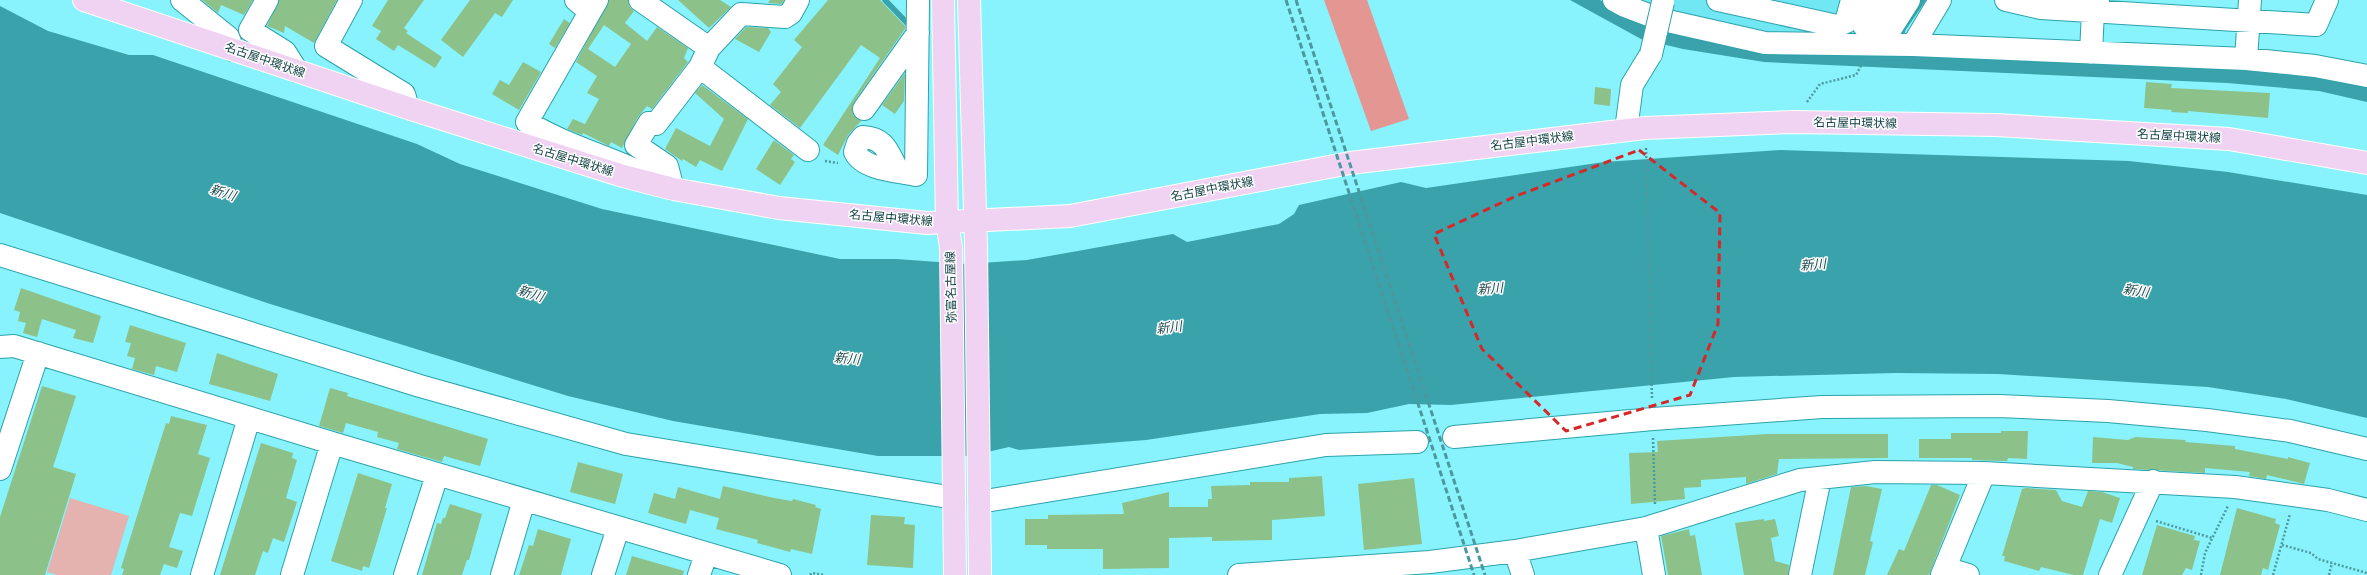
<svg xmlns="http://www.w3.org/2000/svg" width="2367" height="575" font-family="Raleway,'Noto Sans JP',sans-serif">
<rect width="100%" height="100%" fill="#88f3fc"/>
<path fill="#70e7f2" d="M1624,0H1897L1873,38L1778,34L1682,16Z"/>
<path fill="#e4b2af" d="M70,498L129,516L111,575H57L47,572Z"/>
<path fill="#e49792" d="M1324,0H1367L1409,119L1371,131Z"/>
<path fill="#3aa2ab" d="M1570,0H1600L1641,23L2228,67L2312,77L2367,87V102L2319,91L2227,83L1764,62L1683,49L1641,39Z
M0,6L48,31L129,55H153L417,144L460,164L602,209L840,259H896L966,264L1027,260L1173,234L1187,242L1279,224L1294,214L1299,205L1401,182L1426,188L1604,162L1780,150L2129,161L2228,172L2367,195V418L2286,399L2208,387L1998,374L1895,373L1734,377L1451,405L1409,404L1367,413L1320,414L1146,440L1019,450L1009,447L970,456H878L673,421L568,396L267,303L0,213Z"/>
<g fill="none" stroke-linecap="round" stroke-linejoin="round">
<path stroke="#3aa2ab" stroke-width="5.5" d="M885,0L909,25
M1900,39L1903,29L1923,0"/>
</g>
<path fill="#8dc18a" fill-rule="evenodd" d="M202,0H253L244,15L221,5L218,13Z
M279,0H337L314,43L285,26L284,33L267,26Z
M388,0H424L404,28L408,31L406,33L442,57L435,68L398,45L394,51L376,39L381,31L372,26Z
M470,0H513L502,17L495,13L463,57L441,40Z
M609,0H628L629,6L634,11L625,23L647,41L657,27L688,48L684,58L688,62L652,109L647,106L638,117L622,148L611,142L609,146L583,133L582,135L567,129L573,119L585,124L599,99L587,93L597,76L576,62ZM604,25L631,44L615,67L588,49Z
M678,0H720L731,7L709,28Z
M770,0H784L782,4L768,3Z
M828,0H880L905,26V29L854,102L853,114L861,121L848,135L838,155L823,145L880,58L861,45L800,128L770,105L781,92L773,84L802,47L794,40Z
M564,19L570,23L555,48L549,44Z
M746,27L768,28L771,32L759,52L735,39Z
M523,62L541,72L519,110L492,94L500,80L509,85Z
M905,73L904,101L895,114L882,105Z
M2146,82L2172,84L2171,88L2270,93L2268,118L2188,111V113L2171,112L2172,110L2144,108Z
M702,85L748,119L722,171L700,160L696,167L683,159L682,161L665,149L676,128L710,146L724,119L695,93Z
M1595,87L1611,89L1610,106L1594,104Z
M774,140L794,155L791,159L795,162L780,185L756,169Z
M21,288L101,316L93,343L73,338L76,330L42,319L37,337L23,333L26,323L18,321L20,312L14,310Z
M130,325L186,343L177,372L156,366L154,375L132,369L135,358L127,356L131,343L125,342Z
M217,353L278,374L270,401L209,384Z
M42,386L76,396L53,467L76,474L45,575H0V517Z
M330,388L348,393L347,396L488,439L480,466L444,456L442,462L397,449L399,443L377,437L378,432L346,423L343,433L319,426Z
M171,416L207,425L198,454L210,458L192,516L180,513L169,547L183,551L177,568L164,564L160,575H122L124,569L121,568L148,480L166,423L169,424Z
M2001,431H2028L2027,459L2008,458L2007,461H2000L1972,460V458H1919V439H1951V433H2001Z
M1768,434H1888V458L1779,459L1777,474L1746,484V477L1701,480V487L1684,488L1685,499L1631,504L1629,453L1658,452L1657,441Z
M2093,437L2128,440L2135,437L2186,440L2185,442L2235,446V449L2288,459V457L2310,463L2304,484L2267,475L2266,479L2249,476L2250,472L2205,468V473L2133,469V467L2117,463H2092Z
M261,443L293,453L292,458L297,460L286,498L297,502L284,542L273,538L268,553L263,551L255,575H220Z
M578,462L623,474L615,504L570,492Z
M358,473L392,484L385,508H387L369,568L363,566L362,571L331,561Z
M1322,476L1325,516L1272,520V540L1212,541V537L1169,538V568L1103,569V549H1047V545H1025V519H1048V515L1124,514L1122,503L1169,492V507H1208V499H1212L1211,486L1250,485V482H1289V478Z
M1414,478L1422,544L1364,550L1358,484Z
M1931,485H1937L1960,495L1929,575H1887L1899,549L1904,551Z
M723,486L774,498L792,501L793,499L816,505L815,507L821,509L812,554L791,549L790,552L757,543L758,540L716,529L719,518L690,510L686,524L648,513L654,493L675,499L678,487L720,499Z
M1866,486L1882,489L1870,541L1873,542L1865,575H1833L1851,487Z
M2026,488L2056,490L2062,501L2082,507L2088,491L2102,492L2120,498L2112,523L2100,519L2083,575H2074L2041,567L2039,571L2004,561L2005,556H2002L2022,489Z
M450,504L482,514L469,560H467L462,575H422L437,523L441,524L443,518H445Z
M2237,508L2276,519L2275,523L2280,525L2268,570L2263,568L2261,575H2220Z
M871,515L905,517L904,524L915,525L913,568L867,565Z
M1764,519V521L1775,519L1779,536L1771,538L1775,561L1789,565L1788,575H1744L1735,523Z
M2157,525L2195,536L2194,540L2200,541L2192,570L2186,568L2182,575H2142Z
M538,529L571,539L561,575H519L529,545L533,546Z
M1689,529L1690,536L1695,535L1702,575H1668L1661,536Z
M632,556L684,571L683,575H626Z"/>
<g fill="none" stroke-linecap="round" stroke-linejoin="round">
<defs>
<path id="minor" d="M182,0L228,37L233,50
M267,0L250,30L285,52L297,71
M351,0L326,46L404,94L408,108
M576,0L590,12L597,0
M640,0L709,48L741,14L785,17L791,13L798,0
M1614,0L1625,6L1659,19L1765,43L1913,45L2246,59L2315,66L2367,76
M1718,0L1837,26L1846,22L1852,0
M1868,0L1864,26L1872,29L1891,0
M2006,0L2041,8L2316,25L2327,0
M590,12L527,122C569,148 616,158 660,182
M1881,44L1909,0
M1913,45L1940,0
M2091,53L2093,11L2098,0
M2246,59L2250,0
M700,67L808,150
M864,109L918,33
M1626,130L1632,85L1651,54
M898,171C888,153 886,138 863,137L858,143L855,152C864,170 898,171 916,175L918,0
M673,189L667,166L636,145L649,123L656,124L700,67L709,48
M0,255L420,386L626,444L954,498
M0,347L14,346L332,443L780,575
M1454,437L1653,419L1822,407L1999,406L2108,411L2207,420L2290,431L2367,449
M0,469L38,353
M979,502L1326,445L1417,442
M1646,528L1654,575
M1515,551L1523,575
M1945,568L1968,575
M202,575L249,418
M292,575L332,443
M405,575L437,475
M502,575L524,500
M603,575L618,528
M699,575L706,554
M1239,575L1430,562L1515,551L1646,528L1800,480L1875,472L1984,473L2235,487L2328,500L2367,510
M1800,575L1820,478
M1942,575L1984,473
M2110,575L2153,481"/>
<path id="major" d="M84,0L408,108L623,176L673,189L779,208L927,223L1070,216L1350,163L1645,128L1793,122L1996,125L2229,139L2367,163
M943,0L947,222L951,247L955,575
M969,0L976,247L980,575"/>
</defs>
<use href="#minor" stroke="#2da2ab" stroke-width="24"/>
<use href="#major" stroke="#fff" stroke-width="24"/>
<path stroke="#4c9aa0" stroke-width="2.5" stroke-dasharray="2 2" stroke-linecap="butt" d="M1807,102L1820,84L1856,75L1862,64
M1646,148L1652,399
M825,161L838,163
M1653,438L1655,505
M2156,521L2212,538
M2282,545L2311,553L2318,559L2367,573
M810,575L812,573L824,575
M2201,575L2205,553L2228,506
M2273,575L2290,514
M2329,575L2332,563"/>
<use href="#minor" stroke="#fff" stroke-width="22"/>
<use href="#major" stroke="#f0d3f3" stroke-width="22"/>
<path stroke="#4b989f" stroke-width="3" stroke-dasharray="6 3" stroke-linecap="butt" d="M1286,0L1474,575
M1296,0L1485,575"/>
<defs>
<path id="minor-bridge" d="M1651,54L1663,2"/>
</defs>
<use href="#minor-bridge" stroke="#2da2ab" stroke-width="24" stroke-linecap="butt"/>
<use href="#minor-bridge" stroke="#fff" stroke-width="22"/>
</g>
<path fill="none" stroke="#d62828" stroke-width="3" stroke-dasharray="8 5" stroke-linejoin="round" d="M1639,150L1720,213L1718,324L1690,395L1566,431L1482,349L1434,234L1516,196Z"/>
<g text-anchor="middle" stroke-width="3" stroke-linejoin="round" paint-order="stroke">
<g font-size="12" fill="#0e3e42" stroke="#fff">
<text transform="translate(265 60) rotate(19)" y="4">名古屋中環状線</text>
<text transform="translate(1855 123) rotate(1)" y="4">名古屋中環状線</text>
<text transform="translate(2179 136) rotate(3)" y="4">名古屋中環状線</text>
<text transform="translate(1532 141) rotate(-7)" y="4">名古屋中環状線</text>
<text transform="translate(573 160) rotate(17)" y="4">名古屋中環状線</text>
<text transform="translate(1212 189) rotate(-11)" y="4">名古屋中環状線</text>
<text transform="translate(891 218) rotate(5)" y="4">名古屋中環状線</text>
<text transform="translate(951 287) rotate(-91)" y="4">弥富名古屋線</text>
</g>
<g font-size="13" font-style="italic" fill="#1e4b4f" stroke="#fff">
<text transform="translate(223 192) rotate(18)" y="5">新川</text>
<text transform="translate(1813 264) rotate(-4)" y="5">新川</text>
<text transform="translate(1490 288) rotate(-4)" y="5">新川</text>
<text transform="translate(2136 290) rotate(9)" y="5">新川</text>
<text transform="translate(531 293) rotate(18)" y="5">新川</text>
<text transform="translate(1169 327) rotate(-7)" y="5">新川</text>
<text transform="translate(847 358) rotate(4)" y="5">新川</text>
</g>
</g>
</svg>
